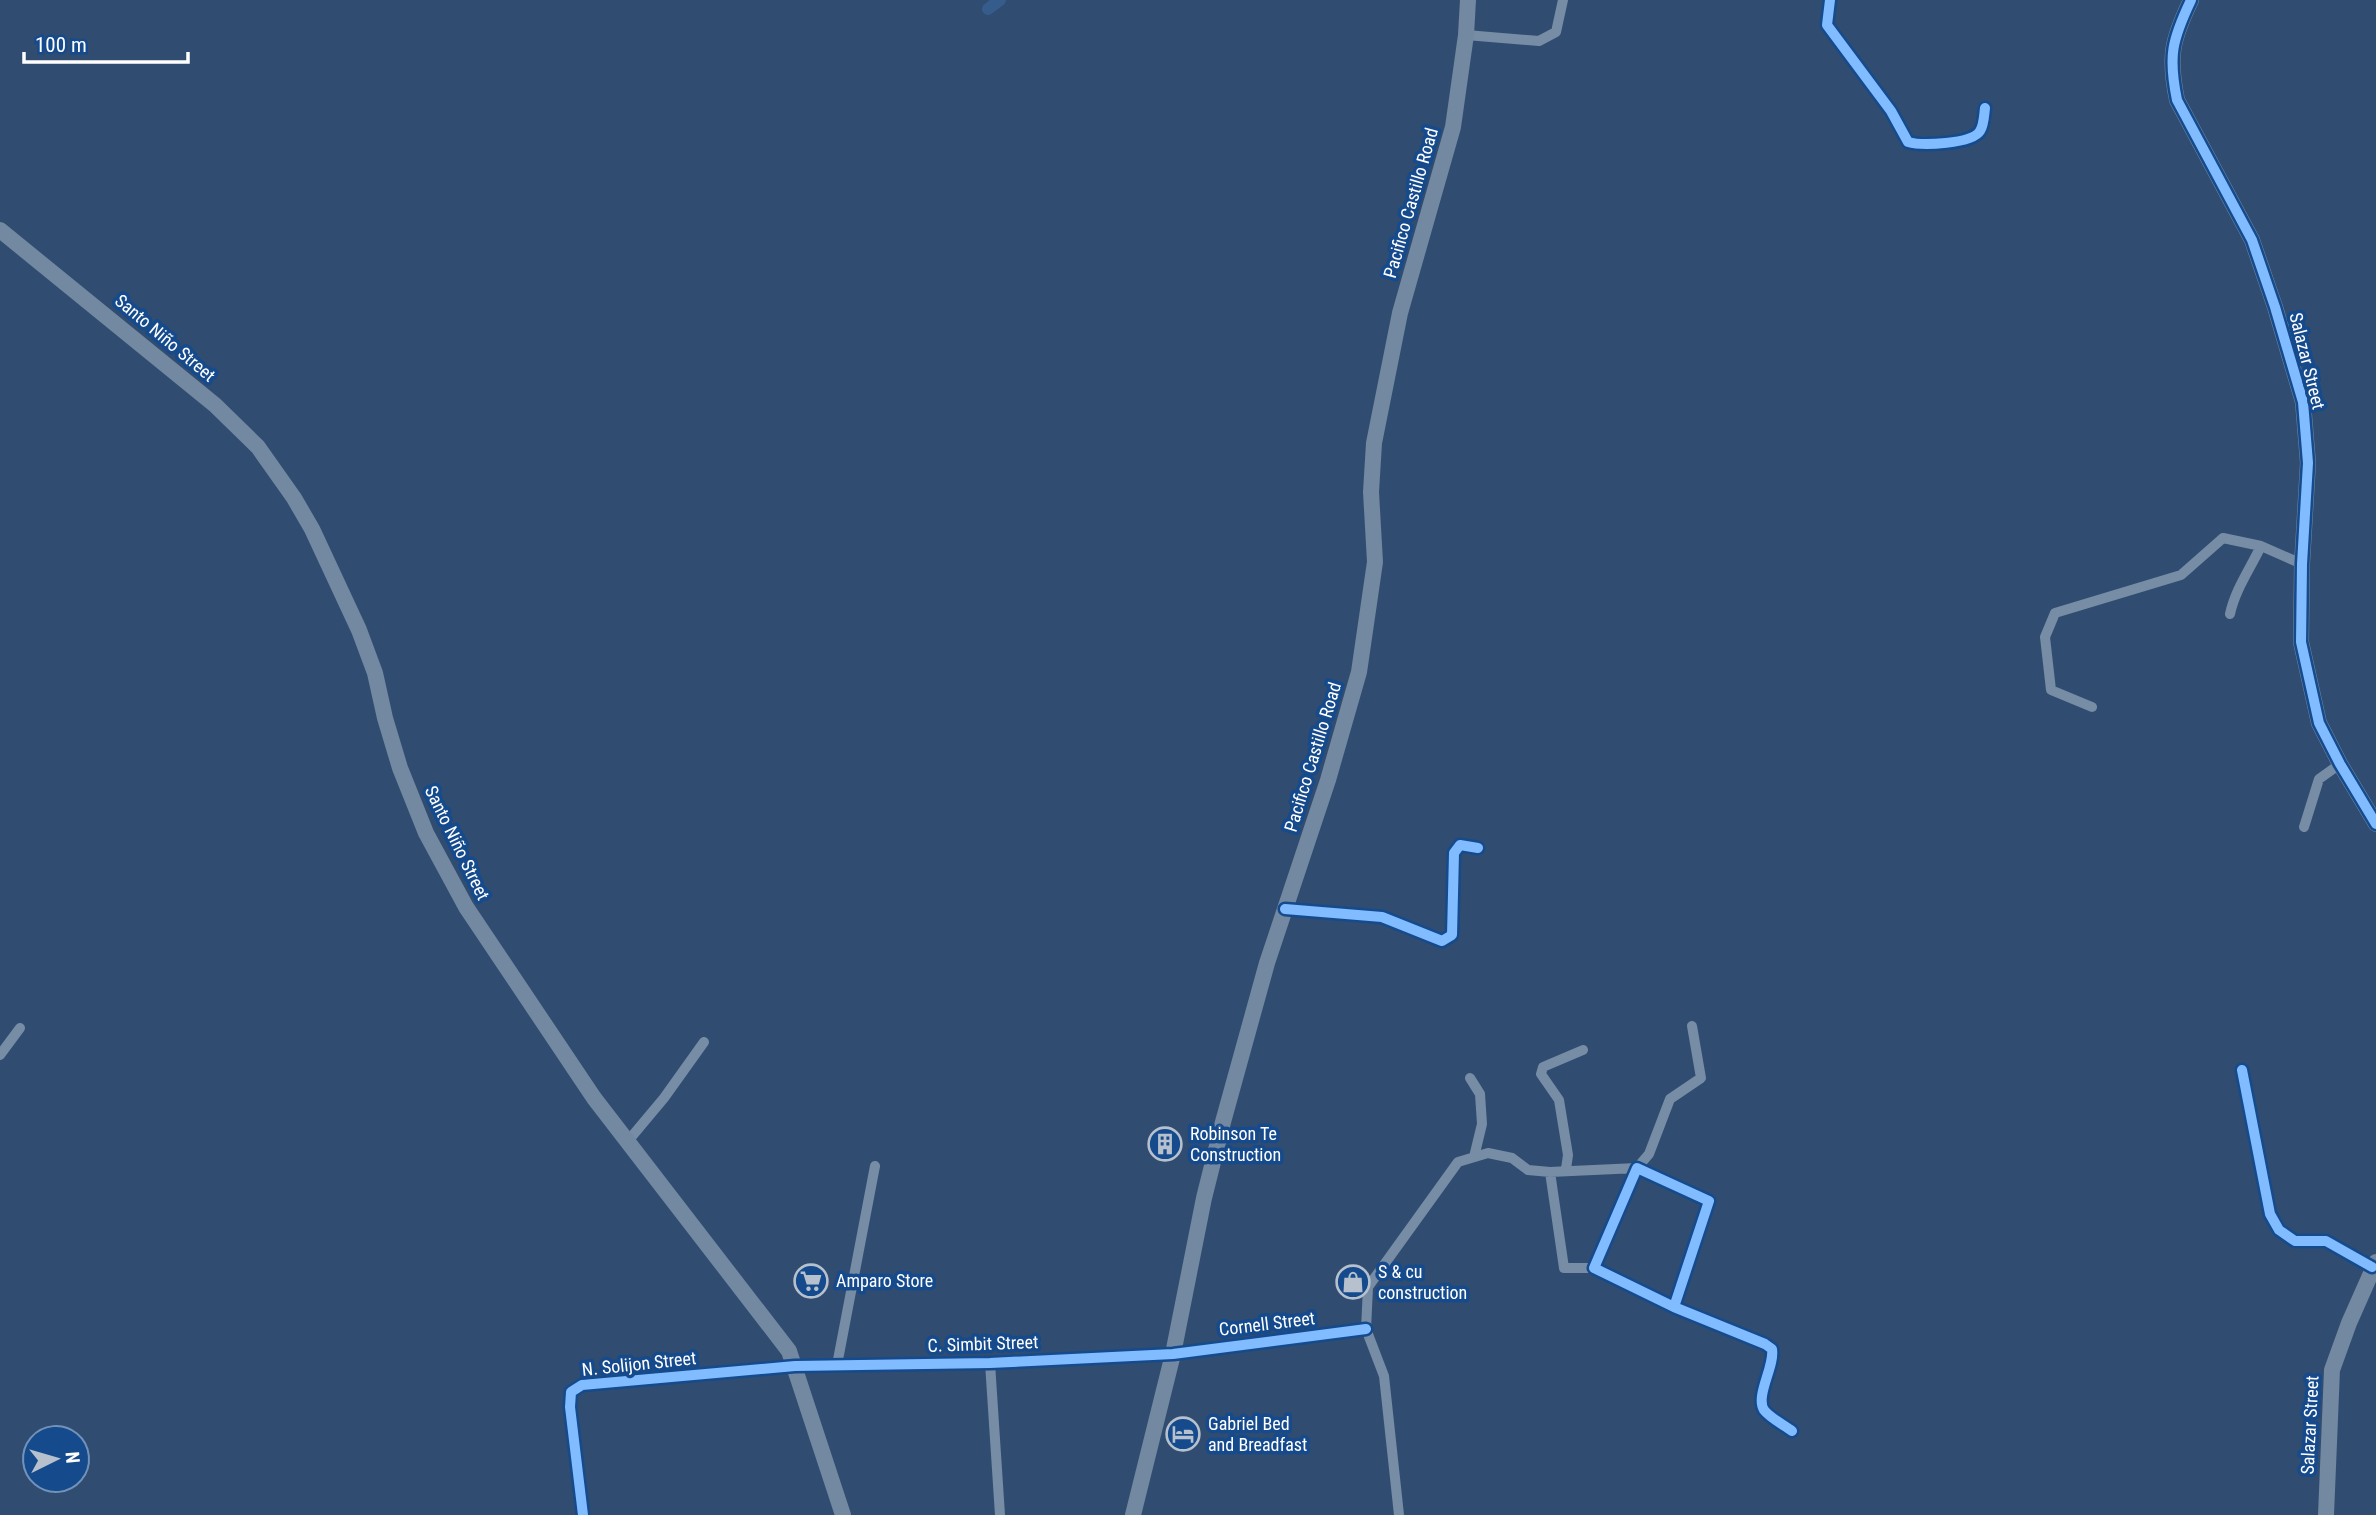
<svg xmlns="http://www.w3.org/2000/svg" width="2376" height="1515" font-family="'Roboto Condensed',sans-serif">
<rect width="100%" height="100%" fill="#304d71"/>
<g fill="none" stroke-linecap="round" stroke-linejoin="round">
<path stroke="#355c8b" stroke-width="12" d="M988,9L1000,0"/>
<path stroke="#778da6" stroke-width="10" d="M1830,0L1827,25L1891,111L1908,142C1922,146 1972,144 1980,131C1984,125 1984,115 1985,108
M1466,35L1539,41L1556,32L1563,0
M2230,614C2235,590 2250,569 2261,546
M2092,707L2051,690L2045,637L2055,613L2181,575L2223,538L2261,546L2302,564
M2304,827L2319,779L2340,764
M1285,909L1382,917L1442,941L1452,935L1454,853L1460,845L1478,848
M0,1055L20,1028
M2242,1070L2270,1214L2279,1230L2295,1241H2326L2372,1267
M1470,1078L1480,1094L1482,1124L1474,1157
M628,1141L664,1098L704,1042
M1566,1169L1568,1155L1559,1100L1541,1074L1543,1067L1583,1050
M1550,1172L1564,1268H1594
M1674,1307L1709,1201L1637,1168L1594,1268L1674,1307L1765,1344L1772,1349C1775,1366 1755,1396 1764,1410C1770,1418 1784,1425 1792,1431
M990,1363L1000,1515
M837,1365L875,1166
M583,1515L570,1407L571,1392L582,1385L795,1366L990,1363L1173,1354L1366,1329
M1399,1515L1384,1376L1366,1329L1368,1287L1458,1162L1488,1153L1512,1158L1528,1170L1550,1172L1637,1168L1649,1154L1670,1099L1701,1078L1692,1026"/>
<path stroke="#7388a1" stroke-width="16" d="M2191,0C2172,40 2168,56 2177,100L2252,240L2275,307L2303,402L2308,463L2302,564L2301,642L2319,723L2340,764L2376,824
M0,230L215,405L258,447L294,498L312,529L359,630L375,673L385,718L400,768L426,833L466,907L594,1098L789,1351L843,1515
M1133,1515L1173,1354L1204,1198L1223,1122L1267,963L1328,780L1359,672L1375,562L1371,492L1374,443L1400,313L1453,127L1466,35L1468,0
M2326,1515L2332,1370L2349,1323L2376,1262"/>
<defs>
<path id="cycleway" d="M1830,0L1827,25L1891,111L1908,142C1922,146 1972,144 1980,131C1984,125 1984,115 1985,108
M2191,0C2172,40 2168,56 2177,100L2252,240L2275,307L2303,402L2308,463L2302,564L2301,642L2319,723L2340,764L2376,824
M1285,909L1382,917L1442,941L1452,935L1454,853L1460,845L1478,848
M2242,1070L2270,1214L2279,1230L2295,1241H2326L2372,1267
M1674,1307L1709,1201L1637,1168L1594,1268L1674,1307L1765,1344L1772,1349C1775,1366 1755,1396 1764,1410C1770,1418 1784,1425 1792,1431
M583,1515L570,1407L571,1392L582,1385L795,1366L990,1363L1173,1354L1366,1329"/>
</defs>
<use href="#cycleway" stroke="#154a8c" stroke-width="15"/>
<use href="#cycleway" stroke="#80bcff" stroke-width="10"/>
</g>
<defs>
<symbol id="building-ring" viewBox="-11 -11 22 22"><circle r="9.5" fill="#154a8c" stroke="#b7c1cd" stroke-width="1.5"/><path d="M-4-6H4V6H1V3H-1V6H-4ZM-2.5-4.3h1.7v1.8h-1.7ZM.8-4.3h1.7v1.8H.8ZM-2.5-1h1.7V.8h-1.7ZM.8-1h1.7V.8H.8Z" fill="#b7c1cd"/></symbol>
<symbol id="supermarket-ring" viewBox="-11 -11 22 22"><circle r="9.5" fill="#154a8c" stroke="#b7c1cd" stroke-width="1.5"/><path d="M-6-5.5h2.5l.6 2H6L4.5 2H-2.5L-4.4-4H-6ZM-1.5 3.2a1.3 1.3 0 1 0 .1 0ZM3 3.2a1.3 1.3 0 1 0 .1 0Z" fill="#b7c1cd"/></symbol>
<symbol id="shop-ring" viewBox="-11 -11 22 22"><circle r="9.5" fill="#154a8c" stroke="#b7c1cd" stroke-width="1.5"/><path d="M-5-2.5h2.3a2.7 3.5 0 0 1 5.4 0H5L5.5 6h-11ZM-1.5-2.5h3a1.5 2.3 0 0 0-3 0Z" fill="#b7c1cd"/></symbol>
<symbol id="hotel-ring" viewBox="-11 -11 22 22"><circle r="9.5" fill="#154a8c" stroke="#b7c1cd" stroke-width="1.5"/><path d="M-6-4.5h1.5V1H6V5H4.5V3h-9V5H-6ZM-4 0a1.8 1.8 0 1 1 3.6 0ZM.5 0V-2.5h3Q6-2.5 6 0Z" fill="#b7c1cd"/></symbol>
</defs>
<g fill-rule="evenodd">
<use href="#building-ring" x="1146" y="1125" width="38" height="38"/>
<use href="#supermarket-ring" x="792" y="1262" width="38" height="38"/>
<use href="#shop-ring" x="1334" y="1263" width="38" height="38"/>
<use href="#hotel-ring" x="1164" y="1415" width="38" height="38"/>
</g>
<g text-anchor="middle" stroke-width="7" stroke-linejoin="round" paint-order="stroke">
<g font-size="18" fill="#fff" stroke="#154a8c">
<text transform="translate(1411 203) rotate(-74)" y="6">Pacifico Castillo Road</text>
<text transform="translate(165 338) rotate(40)" y="6">Santo Niño Street</text>
<text transform="translate(2307 361) rotate(76)" y="6">Salazar Street</text>
<text transform="translate(1313 757) rotate(-73)" y="6">Pacifico Castillo Road</text>
<text transform="translate(457 843) rotate(64)" y="6">Santo Niño Street</text>
<text transform="translate(1267 1324) rotate(-7)" y="6">Cornell Street</text>
<text transform="translate(983 1344) rotate(-2)" y="6">C. Simbit Street</text>
<text transform="translate(639 1364) rotate(-6)" y="6">N. Solijon Street</text>
<text transform="translate(2310 1425) rotate(-87)" y="6">Salazar Street</text>
</g>
<g font-size="18" fill="#fff" stroke="#154a8c" text-anchor="start">
<text x="1190" y="1140">Robinson Te<tspan x="1190" dy="21">Construction</tspan></text>
<text x="1378" y="1278">S &amp; cu<tspan x="1378" dy="21">construction</tspan></text>
<text x="836" y="1287">Amparo Store</text>
<text x="1208" y="1430">Gabriel Bed<tspan x="1208" dy="21">and Breadfast</tspan></text>
</g>
</g>
<g transform="translate(56 1459) rotate(85)"><circle r="33" fill="#154a8c" stroke="#7392ba" stroke-width="2"/>
<path d="M0-5L12 26L0 18L-12 26Z" fill="#b7c1cd"/>
<text y="-10" font-size="19" font-weight="bold" text-anchor="middle" fill="#ffffff">N</text>
</g>
<path d="M24 52v10h164v-10" fill="none" stroke="#ffffff" stroke-width="3.5"/>
<text x="35" y="52" font-size="21" fill="#ffffff" stroke="#154a8c" stroke-width="5" paint-order="stroke">100 m</text>
</svg>
